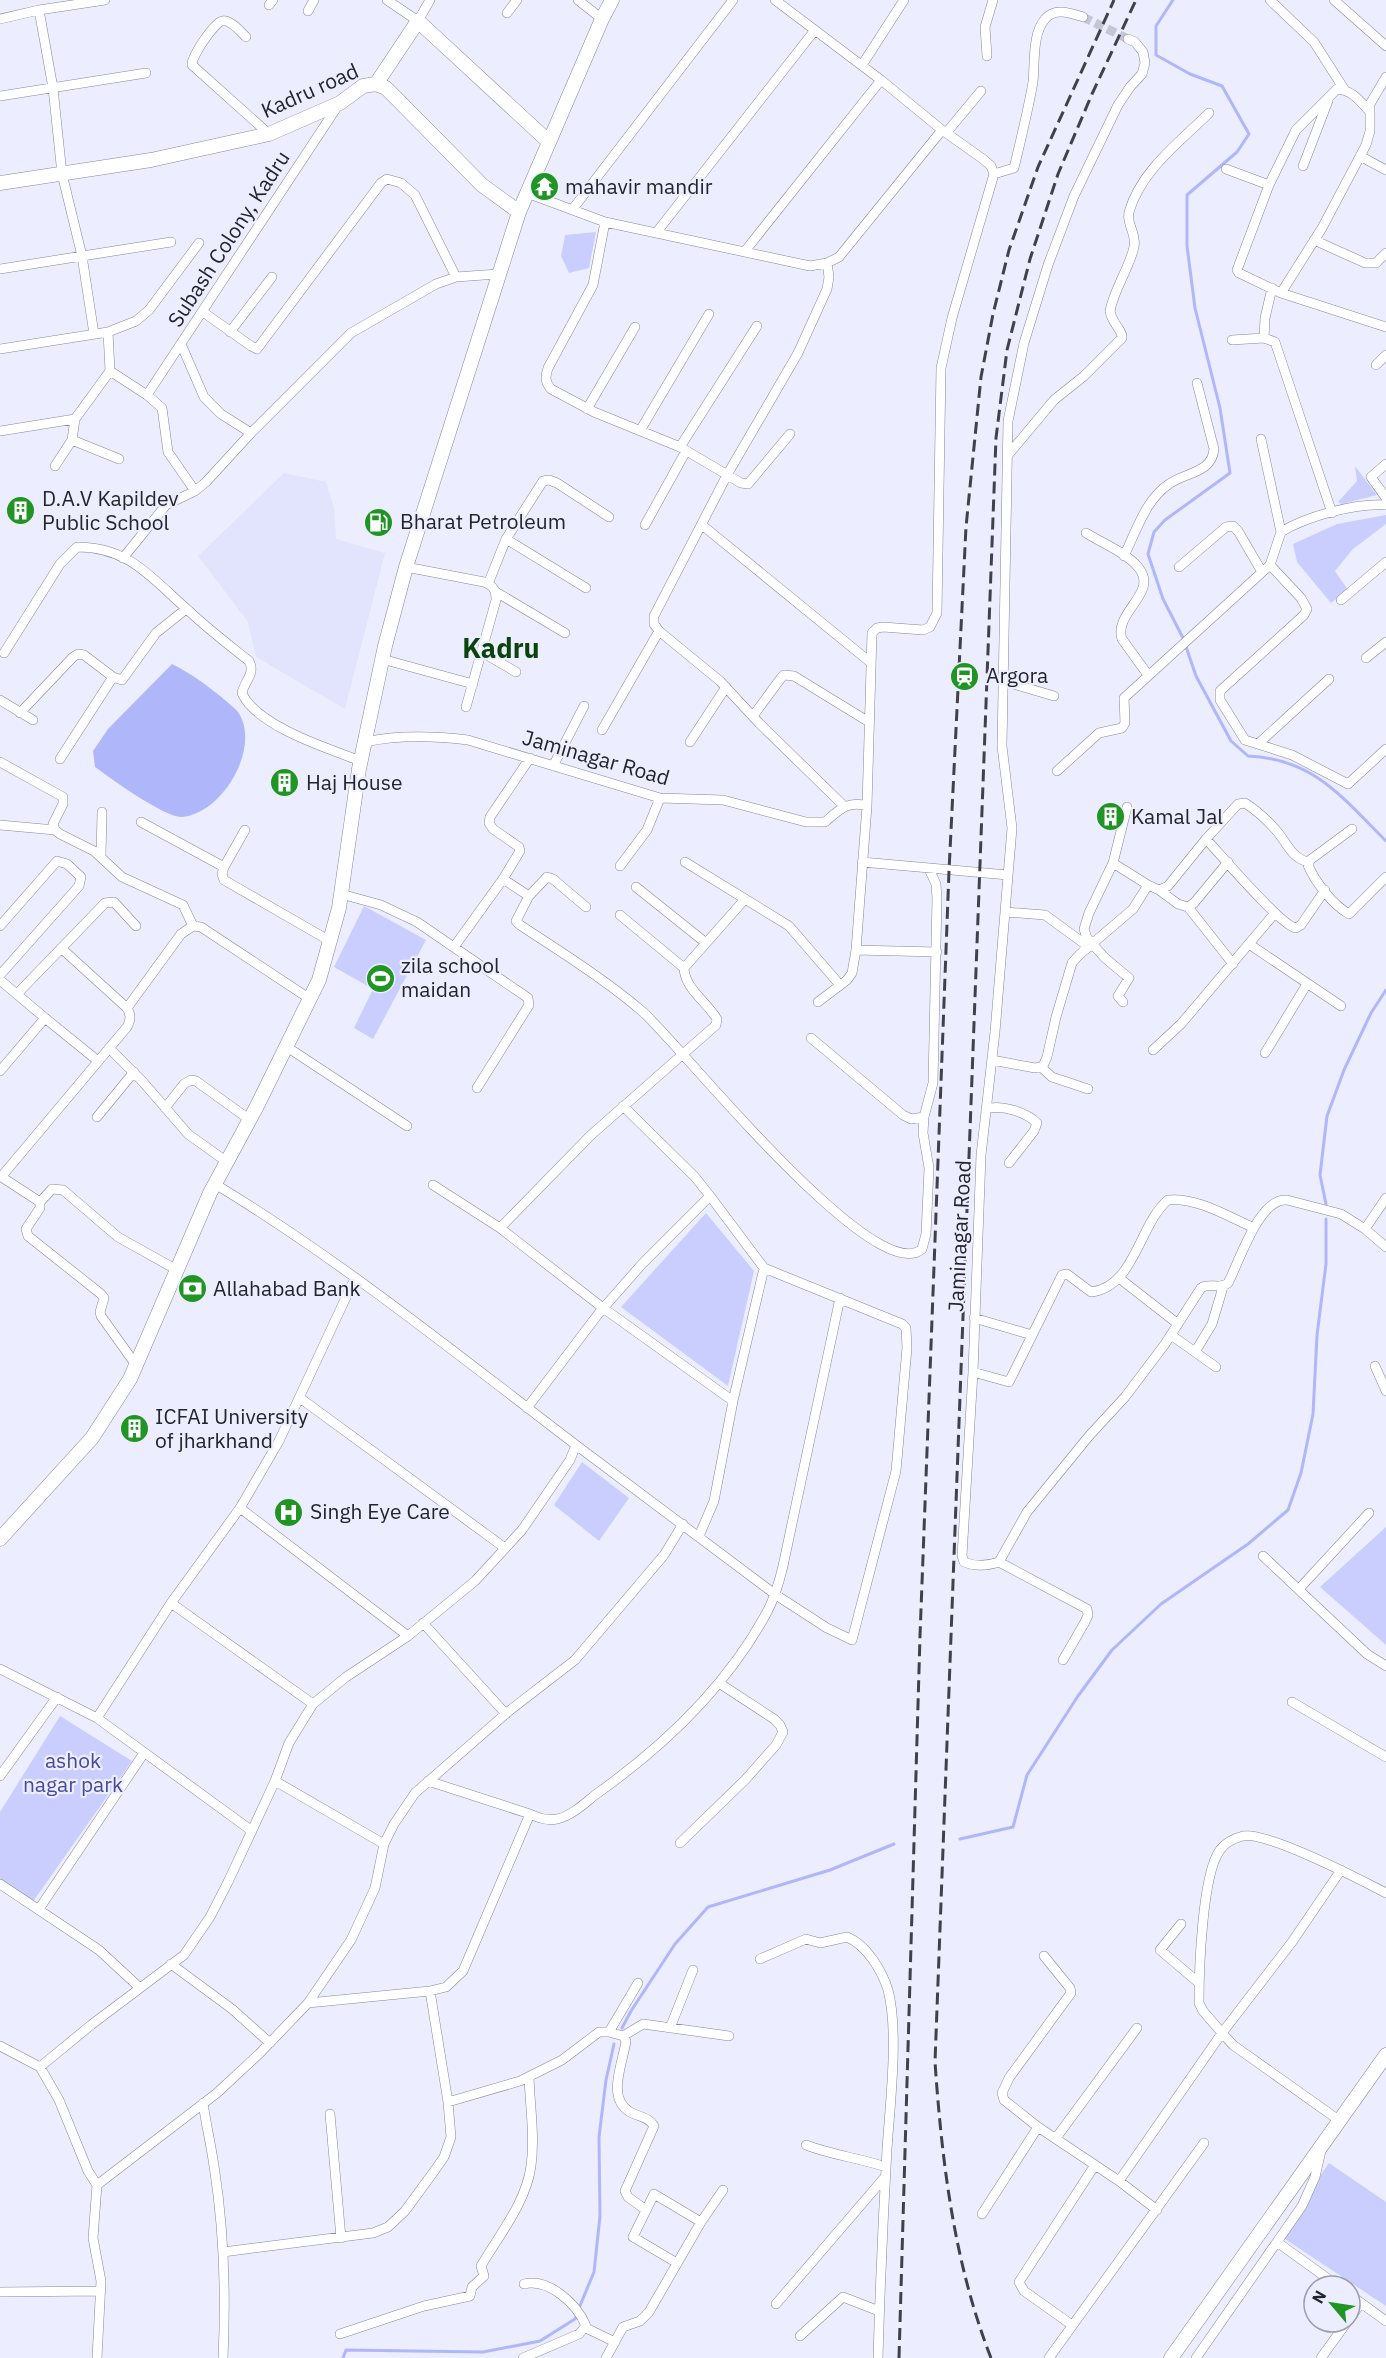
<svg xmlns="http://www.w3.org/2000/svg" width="1386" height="2358" font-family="'IBM Plex Sans',sans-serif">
<rect width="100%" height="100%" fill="#eceeff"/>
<path fill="#e1e4fc" d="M284,473L326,482L334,508L336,539L385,553L345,709L256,657L248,622L198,556Z"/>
<path fill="#c9ceff" d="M596,232L589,268L569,273L561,256L565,235Z
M1355,466L1377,495L1342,504L1338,502L1357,481Z
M1386,515V524L1353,549L1335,571L1348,590L1331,603L1297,562L1293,544L1337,524Z
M364,906L426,940L373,1039L354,1028L373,989L334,967Z
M706,1213L754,1271L728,1386L621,1307Z
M582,1462L629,1498L599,1541L554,1505Z
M1386,1527V1645L1320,1587Z
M60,1716L132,1761L32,1903L0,1883V1812Z
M1329,2163L1386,2202V2306L1279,2235Z"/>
<path fill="#b0b6fa" d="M172,664C192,674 208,686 225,700C229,704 235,708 238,712C262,747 222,815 181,817C164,817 110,778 95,767L93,751L108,729Z"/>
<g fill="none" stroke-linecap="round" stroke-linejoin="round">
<path stroke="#b0b6fa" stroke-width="3" d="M1173,0L1156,26V55L1190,74L1222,86L1249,134L1237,152L1187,195V246L1195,308L1220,408L1230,473L1165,520L1154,532L1148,554L1163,599L1183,638L1196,676L1231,741L1248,756C1314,759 1342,797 1386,841
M1326,1204L1320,1175L1327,1116L1344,1070L1371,1013L1386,990
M960,1839L1013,1827L1027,1775L1078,1696L1112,1650L1161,1604L1248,1544L1288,1510L1301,1473L1313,1414L1317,1335L1326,1264V1219
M622,2028L631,2011L675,1944L708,1907L830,1870L894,1844
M579,2308L594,2272L600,2216L599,2137L606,2080L614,2044
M343,2358L346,2350L483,2352L540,2341L575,2319L577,2315"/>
<path stroke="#c4c6d5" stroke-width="9" stroke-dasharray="9 4.5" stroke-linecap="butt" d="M1083,17L1128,39"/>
<defs>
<path id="street" d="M387,0L418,21L430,0
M578,0L602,19
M775,0L881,80L942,130L983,159L991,166L994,174L952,318L941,368L937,613L930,627L923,630L883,627L877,628L872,633L867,806L856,950L852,973L847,980L818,1002
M1270,0L1314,42L1344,89
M1334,0L1386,46
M269,5L273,0
M39,10L53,88L62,174L82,256L94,334
M308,11L314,0
M507,13L517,0
M0,19L39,10L105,0
M246,37C241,32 230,19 222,21C214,23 191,57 192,65L269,134
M987,56L985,27L993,0
M862,65L904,0
M0,96L146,73
M1369,111C1360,101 1352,90 1337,89L1296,130L1269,185L1237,270L1239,273L1281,293L1386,327
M946,133L981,91
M1360,156L1386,170
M1303,166L1328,101
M1226,169L1269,185
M994,174L1014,168C1021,139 1028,111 1033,82C1035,63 1032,34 1045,19C1055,7 1070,13 1083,17
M527,193L605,222L810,266L827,263L839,257L942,130
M572,210L733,0
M605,222L593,285L548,368C545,377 545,382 551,389L594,412L680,447L741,483L748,484L790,434
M656,233L815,30
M1314,240L1365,263H1376L1386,253
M745,251L881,80
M827,263L829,277L827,289L798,353L727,475L654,616V624L659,631L720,681L759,723L844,806
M0,269L171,242
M1281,293L1322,228L1366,145L1370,131V104L1386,77
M203,312L251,346L257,349L381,183L387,179L401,183L415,195L456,277
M108,332L136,321L149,310L199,243
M230,332L272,277
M1264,338L1265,318L1272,288
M1232,340L1264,338L1275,342L1332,513
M181,344L204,397L221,414L251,433
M0,349L108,332L110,371L75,419L72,440L55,466
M1376,365L1386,355
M110,371L147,395L162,408L168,452L195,491
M147,395L339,104
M587,409L635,327
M641,429L709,314
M0,431L75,419
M1261,439L1281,532
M72,440L119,459
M680,447L757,326
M1008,455L1054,400L1084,376L1122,338C1123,330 1112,324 1110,311C1114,289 1129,269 1134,247C1137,234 1126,224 1129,212C1141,170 1180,142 1209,113
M1386,464L1371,477L1386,498
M645,525L686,451
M702,525L870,662
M1086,533C1102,543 1125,552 1138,567C1160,593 1113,612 1122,639L1148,675
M506,539L586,588
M1124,556C1136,532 1145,500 1169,484C1186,472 1212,473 1214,449L1197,383
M123,558L166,505L195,491L206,482L251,433L351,333L436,284L456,277L498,274
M1270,565L1301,598L1307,609L1304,615L1220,691V700L1245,740L1292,755L1348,784L1386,749
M406,567L484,582C493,586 496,589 496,600L466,707
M1179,567L1226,527L1233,526L1238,531L1262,572
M488,584L506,539L543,481L549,480L557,483L609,517
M496,592L565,633
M1341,600L1386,562
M482,652L516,672
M4,653L60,564L77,547C130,547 152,579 189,611C208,629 229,645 249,661C256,673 244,682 242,693C256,726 329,749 361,761
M1366,658L1386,642
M382,659L473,684
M1003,681L1054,696
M0,700L33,720
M20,713L73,657L78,654L84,655L113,677L122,680L156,633L186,609
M753,716L781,678L784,675L794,676L869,722
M602,730L659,631
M365,742C397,735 435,736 468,740L660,798L723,800L806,822H825C839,810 848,800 867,806
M690,742L726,687
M1258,744L1329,679
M60,759L113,677
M0,762L63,797V804L53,824L55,830L60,834L94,851L122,877L183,905L193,926
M553,766L584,706
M1057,771L1099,733L1122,728L1125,723L1124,698L1270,565L1281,532C1307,516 1356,503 1386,505
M141,822L224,867
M0,825L55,830
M1352,829L1310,860L1308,865C1315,882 1333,905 1349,914L1386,877
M245,830L224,867L222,874L224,880L330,941
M1206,839C1221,855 1281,926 1296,928L1301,925L1325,890
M101,856L102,812
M685,862L789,926L840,985
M862,862L1008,875
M1113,863L1148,885
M620,866L647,830L660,798
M503,879L520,851L519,847L493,829L489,823L490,817L530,758
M636,887L706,943
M1159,890L1178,904L1188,907L1194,903L1228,862
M341,894L381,905L417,922L528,998L529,1005L477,1088
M529,896L516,921L520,925C560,951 607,981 643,1012C680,1045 875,1290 922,1249L926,1234L929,1168L923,1133L924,1117L933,1083L937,898L936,884L929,869
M1188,907L1233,964
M1005,912L1045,915L1089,947
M620,915L684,968L745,899
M0,926L57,861L67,864L81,877L79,886L0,975
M1249,944L1341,1006
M454,947L503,879L529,896L547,877L553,879L586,907
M856,950L937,952
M0,980L45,1018L0,1071
M17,994L105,903L114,902L136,926
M1123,1002L1118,996L1129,978L1105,958L1087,938L1084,929L1089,913L1113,863L1127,807
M127,1008L181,934L193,926L201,927L310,999
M45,1018L98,1061
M811,1038L903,1115L911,1119L924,1117
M287,1047L407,1126
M109,1048L143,1082L188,1134L227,1162
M1153,1050L1181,1024L1275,913
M1265,1053L1307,984
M992,1060L1035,1068L1043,1066L1047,1057L1056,1017L1072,963L1079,955L1133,909L1148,885L1159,890L1168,886L1206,839L1238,804L1245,803C1256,810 1266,819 1275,829C1287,842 1290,857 1308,862
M1041,1067L1052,1077L1088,1089
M623,1106L695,1177L710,1196
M165,1108L184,1084L191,1080L196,1081L250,1120
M986,1109C1001,1104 1026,1112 1037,1123L1034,1131L1009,1163
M97,1117L134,1072
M0,1176L40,1202V1208L26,1229L28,1236L101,1294L104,1298L100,1312L101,1316L136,1365
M1,1177L127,1027C131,1019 131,1015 127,1008L61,948
M433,1185L500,1228L603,1308L733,1401
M40,1202L52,1189L63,1190L118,1237L177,1270
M500,1228L591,1135L716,1025L717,1019C706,1001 685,989 684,968
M1365,1229L1386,1198
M1119,1278L1178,1324
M974,1318L1032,1335
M1171,1335L1216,1367
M1195,1352L1212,1324L1223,1287
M1375,1366L1386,1391
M973,1372L1009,1382L1062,1275L1067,1274L1091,1292C1135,1287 1139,1224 1168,1200C1197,1197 1229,1217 1254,1228
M300,1398L505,1548
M527,1408L599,1313L642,1264L710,1196L764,1268L902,1324L906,1328L907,1348L896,1471L852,1640L827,1628L776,1595L576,1445
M240,1508L408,1636
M699,1536L714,1501L733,1401L764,1268
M1263,1556L1367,1654L1386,1666
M999,1562C987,1566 976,1567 964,1562L962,1556L973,1372L981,1155L995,1032L1012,828L1002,746L1008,421L1024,343L1048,265L1074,196L1118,105L1130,87L1142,74L1145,63L1143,52L1135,42L1128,39
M1299,1589L1369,1513
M171,1603L313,1704
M423,1623L506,1714
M1063,1660L1085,1622L1088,1615L1087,1609L999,1562L1027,1512L1089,1436L1125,1397L1165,1344L1201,1288C1209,1282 1220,1290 1228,1283C1239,1263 1259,1197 1287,1200L1341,1214L1365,1229L1386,1247
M0,1669L97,1718L252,1831
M1292,1702L1386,1757
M97,1718L171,1603L240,1508L279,1441L355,1278
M0,1776L57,1697
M275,1781L384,1844
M530,1814C539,1818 547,1821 557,1819C571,1816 584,1804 595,1795C663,1747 726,1687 766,1614C775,1598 779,1583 783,1566L840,1298
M680,1843L745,1780L776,1745L783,1732L780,1725L774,1719L719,1683
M0,1884L99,1950L140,1988
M39,1909L144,1753
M1181,1924L1160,1950L1199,1983
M1044,1956L1070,1988L1071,1993L1009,2078L1002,2093L1004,2100L1038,2127L1119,2181L1157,2210
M760,1959L806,1939L820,1943L847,1937C867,1945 882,1971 888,1990C899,2032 890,2104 887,2149C883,2219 880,2288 878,2358
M171,1964L232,2009L270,2043
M308,2003L430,1991L446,1987L463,1971L530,1814L428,1781
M670,2028L693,1970
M609,2032L638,1983
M623,2036L643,2024L729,2036
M0,2046L40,2067L91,2025L184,1955L210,1917L228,1882L275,1781L289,1743L313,1704L346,1677L408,1636L475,1581L522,1530L570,1460L576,1445C458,1355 342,1261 215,1184
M40,2067L59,2100L88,2171L97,2185L93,2238L101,2281L97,2358
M448,2102L520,2081L562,2060L599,2032H609L623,2036L626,2041C623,2063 606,2098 630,2112C639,2117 649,2117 654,2126L625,2191L628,2197L646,2210
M203,2103C206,2124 211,2145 214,2166C224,2229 226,2294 223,2358
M330,2114L341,2238
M1340,2121L1233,2045L1222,2033L1292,1942L1341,1870
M1056,2138L1137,2028
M806,2145C832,2155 859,2158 886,2167
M1119,2181L1222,2033L1203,2011L1199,2003C1199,1971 1202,1874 1220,1850C1225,1843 1235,1838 1243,1836C1266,1831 1361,1880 1386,1893
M97,2185L217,2093L260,2053L308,2003L351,1940L375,1888L384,1844L394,1824L415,1793L509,1711L575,1660L664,1555L683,1524
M982,2214L1038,2127
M1277,2242L1338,2286
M223,2252L373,2233L388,2227L405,2211L435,2170L444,2157L451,2137L448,2102L430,1991
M677,2263L633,2237L654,2194L701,2222
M0,2292L101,2291
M1350,2295L1386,2321
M776,2304L885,2177
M1350,2318L1361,2303
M1072,2325L1024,2291L1019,2282L1095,2165
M586,2328L615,2342
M340,2334L424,2306L470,2296L472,2287L484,2276L481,2266C499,2235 526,2203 531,2166C535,2137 530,2106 529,2077
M800,2336L843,2297L879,2311
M523,2358L579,2334L586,2326C577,2304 549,2278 524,2284
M606,2358L623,2327L640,2321L649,2312L701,2222L723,2190
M1049,2358L1204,2143
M1196,2358L1302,2206L1315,2177L1321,2151
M1321,2358L1347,2322"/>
<path id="secondary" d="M376,84L418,21L549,142
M0,183L151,160L269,134L340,103L363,86L376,84L386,88L396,98L482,185L519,212
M0,1539L92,1438L130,1379L210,1193L257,1106L319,980L339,908L359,769L385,646L406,567L519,212L602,19L612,0
M1171,2358L1386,2055"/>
</defs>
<use href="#street" stroke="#858796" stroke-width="10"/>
<use href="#secondary" stroke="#858796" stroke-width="15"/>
<use href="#street" stroke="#fff" stroke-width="9"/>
<use href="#secondary" stroke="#fff" stroke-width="14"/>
<path stroke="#414249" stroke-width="3" stroke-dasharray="12 6" stroke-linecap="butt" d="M899,2358L920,1636L949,871L966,527L981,377L993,314L1009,250L1038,167L1114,0
M991,2358C954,2263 942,2163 935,2062L996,438L1007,350L1030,259L1058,174L1092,94L1136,0"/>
</g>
<defs>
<symbol id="temple-disc" viewBox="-11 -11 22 22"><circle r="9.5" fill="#209524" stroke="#eceeff"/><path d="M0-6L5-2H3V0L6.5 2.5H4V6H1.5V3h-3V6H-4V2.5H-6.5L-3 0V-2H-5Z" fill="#fff"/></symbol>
<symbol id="building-disc" viewBox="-11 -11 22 22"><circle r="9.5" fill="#209524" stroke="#eceeff"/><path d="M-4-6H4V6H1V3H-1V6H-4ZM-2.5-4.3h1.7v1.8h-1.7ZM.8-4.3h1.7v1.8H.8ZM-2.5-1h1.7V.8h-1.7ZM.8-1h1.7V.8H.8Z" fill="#fff"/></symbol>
<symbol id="fuel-disc" viewBox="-11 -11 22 22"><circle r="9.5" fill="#209524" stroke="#eceeff"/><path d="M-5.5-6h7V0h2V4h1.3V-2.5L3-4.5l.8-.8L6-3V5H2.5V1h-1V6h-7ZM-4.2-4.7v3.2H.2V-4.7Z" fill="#fff"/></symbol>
<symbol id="station-disc" viewBox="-11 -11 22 22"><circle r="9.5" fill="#209524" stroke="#eceeff"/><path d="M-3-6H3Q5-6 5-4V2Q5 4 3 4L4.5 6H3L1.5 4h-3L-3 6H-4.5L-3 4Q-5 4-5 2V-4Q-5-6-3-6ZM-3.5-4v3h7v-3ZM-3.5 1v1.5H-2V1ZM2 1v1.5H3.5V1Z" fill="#fff"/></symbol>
<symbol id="stadium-disc" viewBox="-11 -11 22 22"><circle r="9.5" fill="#209524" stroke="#eceeff"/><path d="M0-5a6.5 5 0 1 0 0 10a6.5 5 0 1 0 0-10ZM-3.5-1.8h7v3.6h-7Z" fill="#fff"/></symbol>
<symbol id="bank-disc" viewBox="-11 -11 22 22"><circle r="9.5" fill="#209524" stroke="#eceeff"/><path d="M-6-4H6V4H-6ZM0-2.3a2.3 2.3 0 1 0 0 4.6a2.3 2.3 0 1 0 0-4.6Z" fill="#fff"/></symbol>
<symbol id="hospital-disc" viewBox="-11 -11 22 22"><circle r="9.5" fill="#209524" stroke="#eceeff"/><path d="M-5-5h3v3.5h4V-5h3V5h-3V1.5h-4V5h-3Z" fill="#fff"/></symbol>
</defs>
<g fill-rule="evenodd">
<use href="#temple-disc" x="528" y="170" width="33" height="33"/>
<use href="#building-disc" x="4" y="494" width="33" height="33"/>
<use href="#fuel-disc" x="362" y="506" width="33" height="33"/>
<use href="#station-disc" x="948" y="660" width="33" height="33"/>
<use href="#building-disc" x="268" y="766" width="33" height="33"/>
<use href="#building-disc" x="1094" y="800" width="33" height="33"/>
<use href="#stadium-disc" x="364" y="962" width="33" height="33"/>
<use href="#bank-disc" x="176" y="1272" width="33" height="33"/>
<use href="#building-disc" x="118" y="1412" width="33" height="33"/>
<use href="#hospital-disc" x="272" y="1496" width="33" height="33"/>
</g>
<g text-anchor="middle" stroke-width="4.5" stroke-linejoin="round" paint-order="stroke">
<g font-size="21" fill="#24252b" stroke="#eceeff">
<text transform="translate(310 91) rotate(-24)" y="7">Kadru road</text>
<text transform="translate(229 239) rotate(-57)" y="7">Subash Colony, Kadru</text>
<text transform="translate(596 758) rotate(16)" y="7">Jaminagar Road</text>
<text transform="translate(960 1236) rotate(-87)" y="7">Jaminagar Road</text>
</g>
<g font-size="21" fill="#24252b" stroke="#eceeff" text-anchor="start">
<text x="565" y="194">mahavir mandir</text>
<text x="42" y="506">D.A.V Kapildev<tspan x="42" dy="24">Public School</tspan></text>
<text x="400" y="529">Bharat Petroleum</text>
<text x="986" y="683">Argora</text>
<text x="306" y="790">Haj House</text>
<text x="1131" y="824">Kamal Jal</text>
<text x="401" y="973">zila school<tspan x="401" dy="24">maidan</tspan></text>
<text x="213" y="1296">Allahabad Bank</text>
<text x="155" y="1424">ICFAI University<tspan x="155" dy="24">of jharkhand</tspan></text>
<text x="310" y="1519">Singh Eye Care</text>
</g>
<g font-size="21" fill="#494999" stroke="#eceeff">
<text x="73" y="1768">ashok<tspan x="73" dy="24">nagar park</tspan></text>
</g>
<g font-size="27" font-weight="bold" fill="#0b430d" stroke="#eceeff">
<text x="501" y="658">Kadru</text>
</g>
</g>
<g transform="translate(1332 2304) rotate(299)"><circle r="28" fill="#eceeff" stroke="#9c9eaa" stroke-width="1.5"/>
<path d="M0-4.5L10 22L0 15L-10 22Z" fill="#209524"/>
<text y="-9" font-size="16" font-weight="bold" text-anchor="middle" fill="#24252b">N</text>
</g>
</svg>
